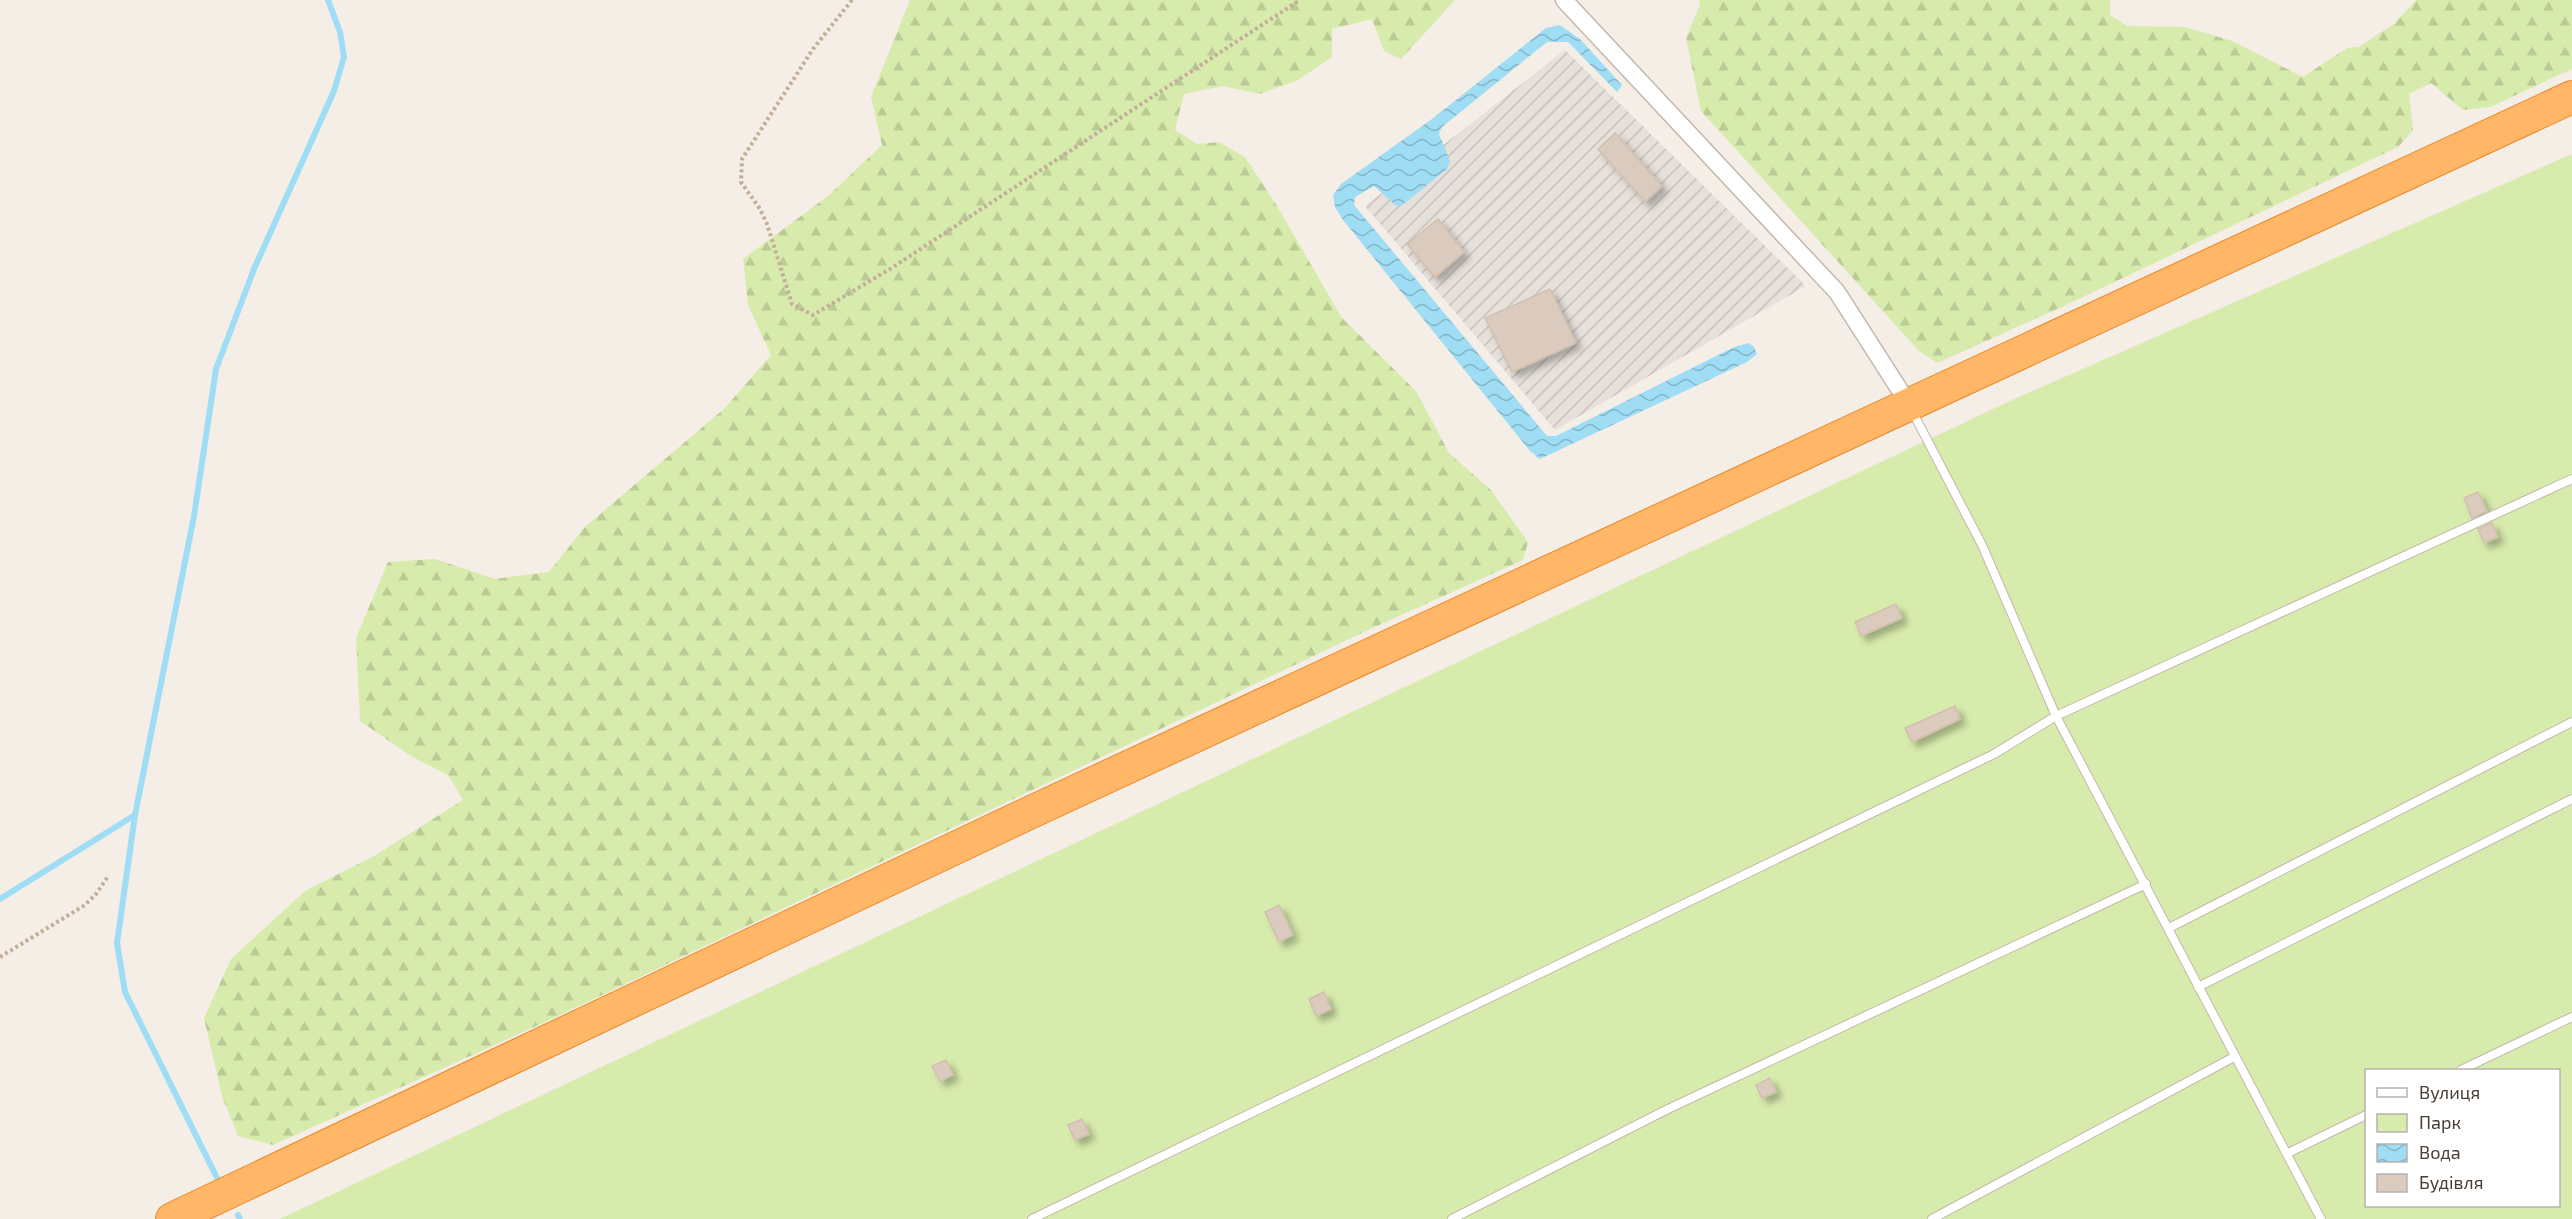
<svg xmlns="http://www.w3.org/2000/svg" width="2572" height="1219" font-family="'Exo 2',sans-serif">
<defs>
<pattern id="industrial-furrows" width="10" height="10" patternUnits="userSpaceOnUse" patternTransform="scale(1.5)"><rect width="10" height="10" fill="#e6e0db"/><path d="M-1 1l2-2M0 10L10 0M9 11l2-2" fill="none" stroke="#c7c1bd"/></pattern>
<pattern id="forest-firs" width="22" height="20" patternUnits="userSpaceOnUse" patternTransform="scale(1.5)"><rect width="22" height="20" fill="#d7ebac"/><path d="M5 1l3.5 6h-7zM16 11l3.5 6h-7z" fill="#bacb95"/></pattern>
<pattern id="water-waves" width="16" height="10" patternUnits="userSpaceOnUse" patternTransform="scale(1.5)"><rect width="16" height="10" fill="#9fddf5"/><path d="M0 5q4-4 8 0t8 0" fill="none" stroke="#84b5c7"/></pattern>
<filter id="shadow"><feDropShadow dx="5.5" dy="5.5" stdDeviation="3" flood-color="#0004"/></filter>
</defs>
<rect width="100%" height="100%" fill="#f4eee6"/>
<path fill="url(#industrial-furrows)" d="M1565,50L1806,286L1555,430L1365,206Z"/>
<path fill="#d7ebac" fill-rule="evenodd" d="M2572,154V1219H280L2012,400ZM2366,1070H2558V1206H2366Z"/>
<path fill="url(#forest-firs)" d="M910,0H1455L1401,59L1384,51L1372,19L1332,29V57L1298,80L1260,94L1223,86L1184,94L1175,130L1197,144L1219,142L1245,157L1277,206L1342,318L1416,391L1449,453L1491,490L1528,542L1523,560L1366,631L554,1018L273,1145L238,1136L222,1096L204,1018L231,959L305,891L376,855L463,800L448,775L411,756L360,721L356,638L388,562L435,559L495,579L549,572L585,527L725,408L771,355L748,305L743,259L828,196L882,145L871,97Z
M1699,0H2110V15L2127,26L2185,27L2232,41L2303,77L2347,48L2359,47L2395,23L2416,0H2572V69L2490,107L2463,110L2431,83L2409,94L2413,130L2398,147L2066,305L1937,363L1919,351L1701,111L1686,38L1700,4Z"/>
<path fill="url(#water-waves)" d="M1560,25L1580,39L1622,85L1617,92L1568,42H1547L1442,127L1439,134L1450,161L1447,169L1401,206L1395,205L1374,186L1355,197L1354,205L1547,436H1556L1734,347L1749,343L1754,347L1757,354L1747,362L1540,459L1530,451L1343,220L1335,207L1333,195L1341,184L1436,116L1546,28Z"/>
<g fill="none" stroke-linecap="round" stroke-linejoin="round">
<path stroke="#9fddf5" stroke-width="6" d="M0,899L135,815
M219,1182L125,992L117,943L135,815L194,516L216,369L254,269L334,91L344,57L340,32L328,0
M238,1215L240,1219"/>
</g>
<path fill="#dacbbe" stroke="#d2bfae" stroke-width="1.5" filter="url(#shadow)" d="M1615,133L1662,186L1645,202L1598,149Z
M1438,219L1464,252L1435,277L1407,244Z
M1550,289L1576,343L1512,372L1485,318Z
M2478,492L2487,511L2472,518L2464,498Z
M2492,523L2498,537L2484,543L2478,529Z
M1896,604L1902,618L1861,636L1855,622Z
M1955,706L1960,719L1912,742L1905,728Z
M1279,905L1293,935L1279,942L1265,912Z
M1324,992L1331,1009L1316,1016L1309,999Z
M946,1060L953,1075L940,1081L932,1066Z
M1770,1078L1776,1092L1762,1098L1756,1085Z
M1082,1119L1089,1134L1075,1140L1068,1125Z"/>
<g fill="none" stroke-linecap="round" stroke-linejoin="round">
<defs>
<path id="lane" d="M1911,409L1982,545L2056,716L2321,1219
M2169,928L2572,722
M2198,987L2572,799
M2461,1070L2572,1017
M2288,1153L2366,1115
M1032,1219L1994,754L2056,716L2572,479
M1452,1219L1666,1110L2146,884
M1932,1219L2234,1057"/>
<path id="street" d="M1564,0L1837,292L1910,406"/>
<path id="highway" d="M172,1219L1027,814L2572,97"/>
</defs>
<use href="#lane" stroke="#c3b8ab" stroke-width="10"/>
<use href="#street" stroke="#c3b8ab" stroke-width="19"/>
<use href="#highway" stroke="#e78a2d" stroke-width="34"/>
<path stroke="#c3ae99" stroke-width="4" stroke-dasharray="3 3" stroke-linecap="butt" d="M852,0L813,49L742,159L741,182L760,209L767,224L792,304L813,315L890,269L1300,0
M0,957L85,905L96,894L109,875"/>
<use href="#lane" stroke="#fff" stroke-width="8"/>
<use href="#street" stroke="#fff" stroke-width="16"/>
<use href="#highway" stroke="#ffb767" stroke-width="32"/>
</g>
<rect x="2365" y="1069" width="195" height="138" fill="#ffffff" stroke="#b6b2ae" stroke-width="1.5"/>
<rect x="2377" y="1088" width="30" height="9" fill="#ffffff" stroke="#b6b2ae" stroke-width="1.5"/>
<text x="2419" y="1099" font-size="18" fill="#483e35">Вулиця</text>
<rect x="2377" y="1114" width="30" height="18" fill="#d7ebac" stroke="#b6b2ae" stroke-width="1.5"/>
<text x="2419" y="1129" font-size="18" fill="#483e35">Парк</text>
<rect x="2377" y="1144" width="30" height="18" fill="url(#water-waves)" stroke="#b6b2ae" stroke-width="1.5"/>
<text x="2419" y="1159" font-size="18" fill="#483e35">Вода</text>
<rect x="2377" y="1174" width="30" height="18" fill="#dacbbe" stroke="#b6b2ae" stroke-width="1.5"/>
<text x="2419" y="1189" font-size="18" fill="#483e35">Будівля</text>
</svg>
